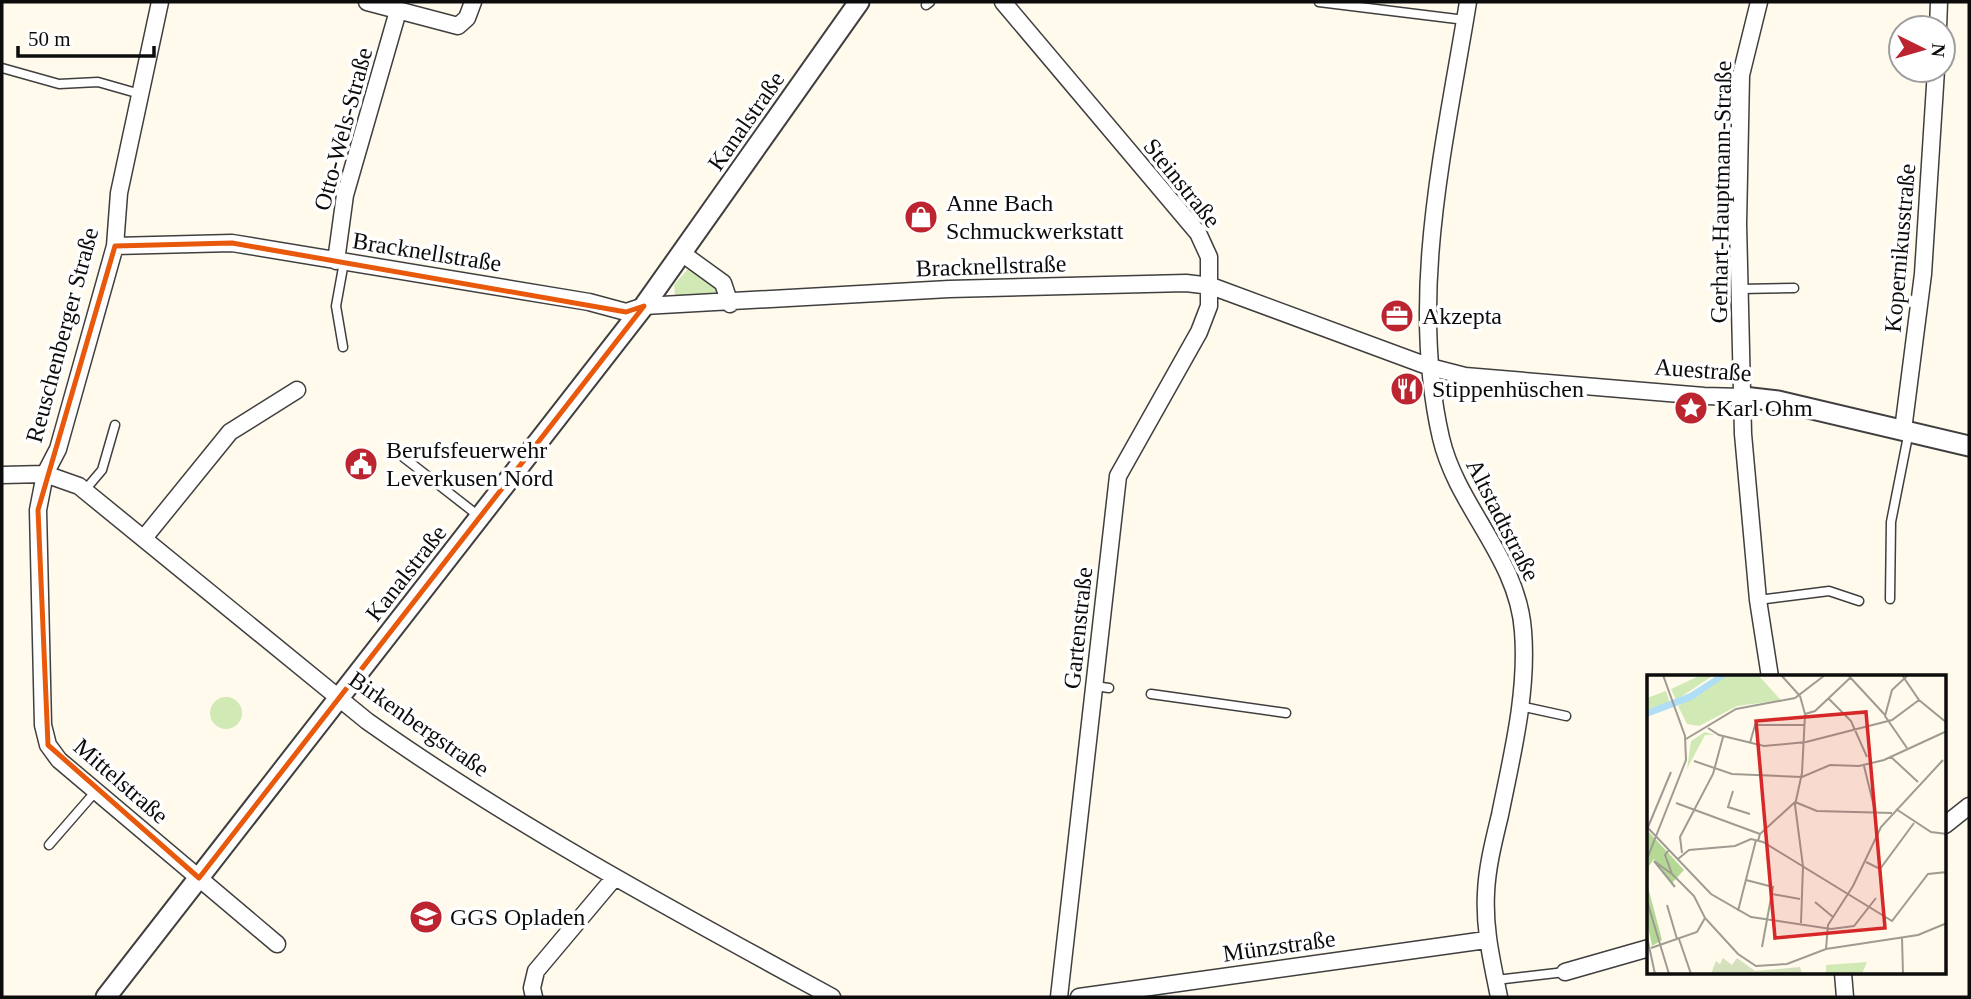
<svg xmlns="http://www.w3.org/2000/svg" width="1971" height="999" font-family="'Times New Roman',serif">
<rect width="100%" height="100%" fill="#fffaeb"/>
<path fill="#d1e9b5" d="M688,269L718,288L717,292L679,297L675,295L674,285Z
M210 713a16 16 0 1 1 32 0a16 16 0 1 1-32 0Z"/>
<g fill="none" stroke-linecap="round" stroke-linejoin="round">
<defs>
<path id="service" d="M1319,2L1465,20
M926,5L930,2
M2,68L59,84L98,82L140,94
M1740,289L1794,288
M343,347L336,306L344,262
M398,453L480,517
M85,490L102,470L115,425
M1890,599L1891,522L1909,431
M1758,600L1829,591L1859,601
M1095,686L1109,688
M1151,694L1286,713
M1520,706L1566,716
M49,845L96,791
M1496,980L1565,972"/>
<path id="minor" d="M160,2L119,193L115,246L58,449L45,474L38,510L43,725L48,745L59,760L277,944
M367,2L458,26L467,18L473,2
M1003,2L1198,233L1209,257V306L1199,332L1118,476L1059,997
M1468,2C1445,144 1408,294 1441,438C1457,507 1518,558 1523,631C1528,692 1512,755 1500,815C1494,840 1487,867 1486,893C1484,930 1492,961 1499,997
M1759,2L1741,75L1738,224L1743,434L1758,600L1770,677
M1938,28L1939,2
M115,246L232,243L589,302L626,312L644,306L949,289L1186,283L1211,286L1430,367L1465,376L1704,396L1743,397
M683,254L723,283L730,304
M336,261L345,195L398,11
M1903,430L1923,274L1936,70
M2,475L45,474L79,486L367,721C514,825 674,911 832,997
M144,538L230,432L297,390
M1945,825L1969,806
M1565,972L1649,948
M1843,973L1845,997
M534,997L532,988L536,971L615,877
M1079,997L1486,940"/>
<path id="tertiary" d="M1743,397L1778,401L1969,446
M106,997L644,306L859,2"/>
</defs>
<use href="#service" stroke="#3f3f3f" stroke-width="11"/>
<use href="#minor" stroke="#3f3f3f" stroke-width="19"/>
<use href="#tertiary" stroke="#3f3f3f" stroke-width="23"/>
<use href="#service" stroke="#fff" stroke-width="8"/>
<use href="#minor" stroke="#fff" stroke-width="16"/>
<use href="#tertiary" stroke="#fff" stroke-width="19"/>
</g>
<path fill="none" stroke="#e8590c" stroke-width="5" stroke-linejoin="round" d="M232,243L626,312L644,306L199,878L48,745L38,510L115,246Z"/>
<defs>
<symbol id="shop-disc" viewBox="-11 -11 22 22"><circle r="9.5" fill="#bc242f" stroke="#fff"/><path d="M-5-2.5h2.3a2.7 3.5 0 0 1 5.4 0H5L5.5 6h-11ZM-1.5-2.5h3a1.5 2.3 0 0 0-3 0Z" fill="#fff"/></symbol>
<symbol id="office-disc" viewBox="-11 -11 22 22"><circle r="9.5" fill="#bc242f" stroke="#fff"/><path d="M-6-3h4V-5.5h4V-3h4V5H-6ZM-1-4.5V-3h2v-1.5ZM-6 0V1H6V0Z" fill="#fff"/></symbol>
<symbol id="restaurant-disc" viewBox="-11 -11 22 22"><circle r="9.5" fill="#bc242f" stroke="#fff"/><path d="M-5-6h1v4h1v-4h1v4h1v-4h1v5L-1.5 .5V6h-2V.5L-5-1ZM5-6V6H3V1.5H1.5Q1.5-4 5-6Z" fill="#fff"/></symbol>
<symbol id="sight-disc" viewBox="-11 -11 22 22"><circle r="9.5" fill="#bc242f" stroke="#fff"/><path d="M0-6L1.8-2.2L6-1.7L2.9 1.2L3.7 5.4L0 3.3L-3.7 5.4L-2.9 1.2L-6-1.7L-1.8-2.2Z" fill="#fff"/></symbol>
<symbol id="civic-disc" viewBox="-11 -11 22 22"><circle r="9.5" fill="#bc242f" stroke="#fff"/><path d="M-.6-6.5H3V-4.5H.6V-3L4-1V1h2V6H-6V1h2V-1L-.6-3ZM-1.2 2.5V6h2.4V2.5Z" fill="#fff"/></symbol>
<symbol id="school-disc" viewBox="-11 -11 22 22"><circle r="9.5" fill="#bc242f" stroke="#fff"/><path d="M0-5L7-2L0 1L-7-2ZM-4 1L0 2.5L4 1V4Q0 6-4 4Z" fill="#fff"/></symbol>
</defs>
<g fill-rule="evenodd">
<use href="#shop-disc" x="902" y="198" width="38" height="38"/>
<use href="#office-disc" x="1378" y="297" width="38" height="38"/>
<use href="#restaurant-disc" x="1388" y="370" width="38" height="38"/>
<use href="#sight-disc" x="1672" y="389" width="38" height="38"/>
<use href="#civic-disc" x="342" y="445" width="38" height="38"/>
<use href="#school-disc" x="407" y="898" width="38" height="38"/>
</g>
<g text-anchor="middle" stroke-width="7" stroke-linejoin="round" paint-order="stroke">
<g font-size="24" fill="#0c0c0c" stroke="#fff">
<text transform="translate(746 121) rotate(-55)" y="8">Kanalstraße</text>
<text transform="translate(343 129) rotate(-75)" y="8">Otto-Wels-Straße</text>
<text transform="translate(1182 183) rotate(51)" y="8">Steinstraße</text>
<text transform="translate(1721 192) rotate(-89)" y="8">Gerhart-Hauptmann-Straße</text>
<text transform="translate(1900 248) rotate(-85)" y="8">Kopernikusstraße</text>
<text transform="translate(427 252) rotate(9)" y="8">Bracknellstraße</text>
<text transform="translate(991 266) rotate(-2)" y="8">Bracknellstraße</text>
<text transform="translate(62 335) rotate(-75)" y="8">Reuschenberger Straße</text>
<text transform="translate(1703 370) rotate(4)" y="8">Auestraße</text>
<text transform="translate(1503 520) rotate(63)" y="8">Altstadtstraße</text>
<text transform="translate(406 573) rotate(-52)" y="8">Kanalstraße</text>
<text transform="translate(1078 628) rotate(-84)" y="8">Gartenstraße</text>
<text transform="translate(419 724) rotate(35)" y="8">Birkenbergstraße</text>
<text transform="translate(121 781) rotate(41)" y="8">Mittelstraße</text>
<text transform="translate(1279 946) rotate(-8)" y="8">Münzstraße</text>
</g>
<g font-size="24" fill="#0c0c0c" stroke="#fff" text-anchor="start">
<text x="946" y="211">Anne Bach<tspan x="946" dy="28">Schmuckwerkstatt</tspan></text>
<text x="1422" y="324">Akzepta</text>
<text x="1432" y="397">Stippenhüschen</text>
<text x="1716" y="416">Karl Ohm</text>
<text x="386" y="458">Berufsfeuerwehr<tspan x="386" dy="28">Leverkusen Nord</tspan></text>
<text x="450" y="925">GGS Opladen</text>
</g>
</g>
<g transform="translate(1647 675)">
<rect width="299" height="299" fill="#fffaeb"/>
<path d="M54,0H67L29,25L24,14ZM81,0H111L134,25L90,31L52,51L40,49L31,31ZM19,16L23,28L0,35V23ZM58,57L68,60H58L40,94L44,66ZM220,287L215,299H179V290Z" fill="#d1e9b5"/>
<path d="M0,155L37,195L25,208L7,184L2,191L1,212L15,265L5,271L0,246Z" fill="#b5d994"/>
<path d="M76,283L85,290L90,283L108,296L153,292L155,299H64L69,286L73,289Z" fill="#d5e0bd"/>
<path d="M71,0H81L45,25L0,42V35L43,18Z" fill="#afdef6"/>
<path fill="none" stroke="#9e9b92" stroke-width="2" d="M134,0L153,21L158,39L155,98L148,130L156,191L154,248M201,0L238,40M255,0L272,25L300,48M181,23L204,46L220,82M158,39L168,36L203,3M61,53L72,60L117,71L159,67L245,45L272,25M39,64L89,34L148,23L178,0M103,68L108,50H157M260,73L238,41L245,15L261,0M244,82L271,107M47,86L85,99L155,102L183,90L212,91L237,85L300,56M217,91L228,136M86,116L81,132L103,139M148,127L170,136L245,138M29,128L113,159M249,134L284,157L300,159M0,152L64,219L104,242L184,254L207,251L229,223M1,152L24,97M111,166L113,159L148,127M22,175L18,180L25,199L47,221L58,243L91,279L109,291L140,289L179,274L271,260L300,248M35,178L33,162L66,99L76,62M0,184L39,85L38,61L16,0M31,184L42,175L88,171L104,164L116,167L245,246L281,199L300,197M219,187L233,194L267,148M25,199L7,186L28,212M99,205L126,212L115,272M125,219L153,224M0,226L22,299M168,227L186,242M20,230L30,264M91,236L109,165M0,262L8,299M255,263L256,299M32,264L44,299M4,273L50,257L58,243M179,274L181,250L206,211L234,152L296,85"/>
<path fill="#d62828" fill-opacity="0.15" stroke="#d62828" stroke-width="3.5" d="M219,37L238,253L128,263L109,46Z"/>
<rect width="299" height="299" fill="none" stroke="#0c0c0c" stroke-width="3.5"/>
</g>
<rect width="1971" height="999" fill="none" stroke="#0c0c0c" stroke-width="7"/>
<g transform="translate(1922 49) rotate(95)"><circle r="33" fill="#ffffff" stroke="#9e9e9e" stroke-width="2"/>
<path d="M0-5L12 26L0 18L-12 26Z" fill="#bc242f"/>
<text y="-10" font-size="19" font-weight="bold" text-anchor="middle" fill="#0c0c0c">N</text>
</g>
<path d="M18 46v10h136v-10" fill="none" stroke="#0c0c0c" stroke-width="3.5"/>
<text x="28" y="46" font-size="21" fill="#0c0c0c" stroke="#ffffff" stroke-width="5" paint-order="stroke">50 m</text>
</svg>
